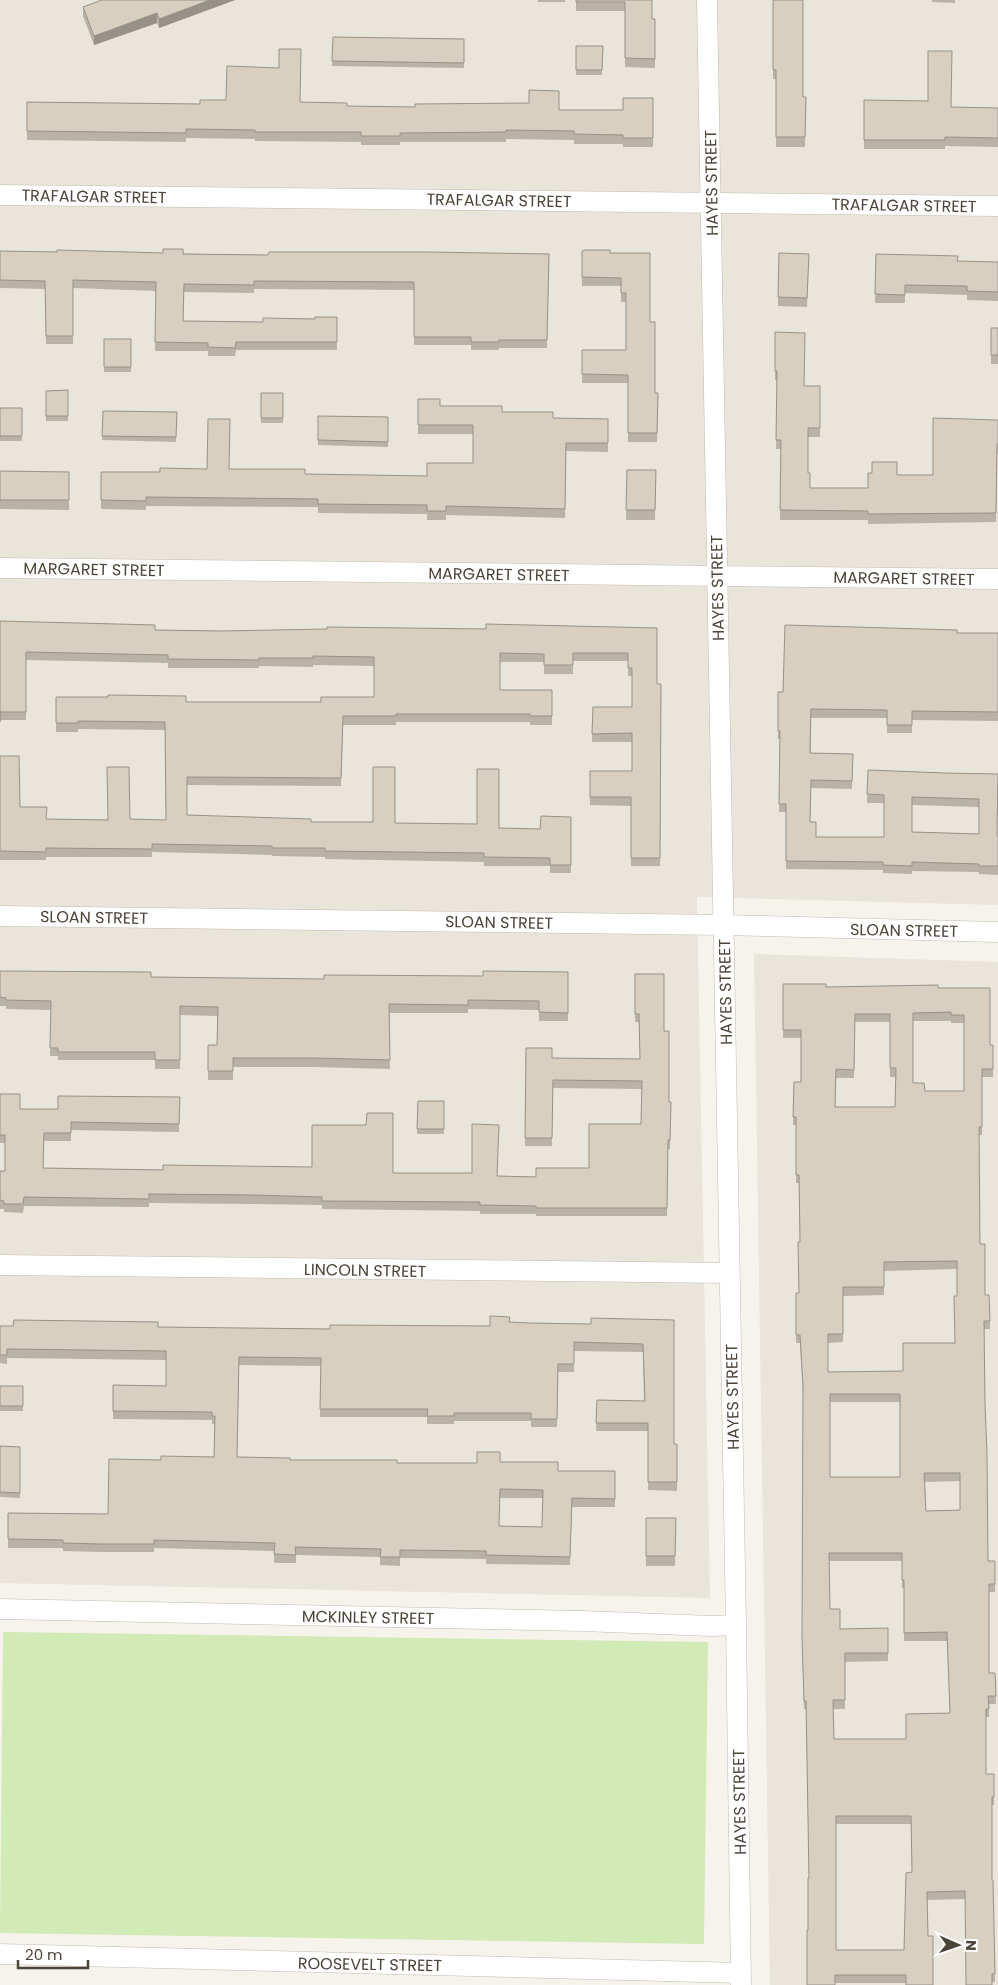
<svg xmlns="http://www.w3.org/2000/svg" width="998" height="1985" font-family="Poppins,sans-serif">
<rect width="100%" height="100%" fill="#f6f3ec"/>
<path fill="#eae5da" d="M0,0H998V905L697,897L710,1598L0,1583Z
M754,954L998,962V1985H770Z"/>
<path fill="#d2eab5" d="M3,1632L708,1642L704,1944L0,1933Z"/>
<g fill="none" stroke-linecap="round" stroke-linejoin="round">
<defs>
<path id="street" d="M707,0L736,1625L741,1985
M0,195L998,206
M0,568L998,579
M0,916L724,925L998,932
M0,1265L730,1273
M0,1609L582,1621L711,1626L736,1625
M0,1954L741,1973"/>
</defs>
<use href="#street" stroke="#c2bbae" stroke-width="21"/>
<use href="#street" stroke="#fff" stroke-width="20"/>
</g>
<path fill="#bab2a6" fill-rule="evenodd" d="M102,0H235L159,28L157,23L94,45L83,16V7Z
M538,0H565V2H538Z
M576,0H652V19H655V68L625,67V11H576Z
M773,0L803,97H806L805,147H776V79H773Z
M932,0H955V3L932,2Z
M333,37L464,39V68L332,66Z
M576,46H603L602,75H576Z
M653,98V147H623V144H574V140L506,139V142H400V145H361V142L255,141V139L186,138V142L27,140V102L200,104L301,102L347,106L559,110H623Z
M864,100L951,107L998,108V147L945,146V149H864Z
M0,251L268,255L549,254L547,348H499V350H471V345H414V290L254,289V293L184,292L183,321L263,322L337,317V350H236L235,356H208V351H155L156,291L73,288V344H46L45,289L0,288Z
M582,251L610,253L650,322L655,393H658L657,442H628V383H582V350H626V302H621V286H582Z
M809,254L807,307L778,306V297Z
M876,254L957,261L998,262V301L967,300V295L905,293V303H875Z
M991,328H998V364H991Z
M775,332L804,386H820V437H808V473L810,488H868L897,475H933L998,420V454H997L996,522L868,524V520H780L781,449H776L777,380H775Z
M104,339H131V372H104Z
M68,390V421H46V391Z
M261,393H283V423H261Z
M418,399L440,406L553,418L608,419V452L566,451L565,518L446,515V520H427V514L318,513V507L146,506V510L101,509V472H160L207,469H229L305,474L427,476L473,463V434H418Z
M0,408H22V441H0Z
M103,411L177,412L176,442L102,440Z
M318,416L388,417V447L318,445Z
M627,470H656L655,520H626Z
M0,471L69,472V510L0,509Z
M0,621L155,630L221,631L657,628V684H661L660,866H631V806L590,805V771H632V742H592L593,707H632V676H628V661H573V674H544V662H500V690H552V725H530V722H396V725H343L341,786L187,785V815L311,822L395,823L499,828L540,829L571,817V873H550V866H484V862L325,859V857L272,856V855L152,852V857H46V860H0V756L20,807L46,819L166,820L165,730L78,729V732H56V697L186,702H321L374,697V666L313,665V667L259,666V668H168V663L26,660V720H0V730Z
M957,633H998V721L912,720V733H887V718H811V753L853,754L852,789L811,788L810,822L816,837H884V803H867L868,770L945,773L998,774L997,836H998V875L979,874V872L912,871V874L883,873V870L786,869V812H779L780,739H778V692H783ZM912,805L979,807V834L912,832Z
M0,971L151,977L324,979L483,976L568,972V1021H539V1010L468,1009V1013H389L390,1069L314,1067H233V1080H208V1045H217V1016L180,1015V1069H155V1060H58V1056H50L51,1010L6,1009V1006H0Z
M635,974L664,1031L669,1102H671L670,1149H668L667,1216H536V1214H480V1211L322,1209V1205L254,1204L149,1203V1207L24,1206L23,1213L4,1212V1209H0V1171H5V1143H0V1094L20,1109H58L180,1097L179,1132L71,1130V1141H44L43,1168L393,1173L536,1177L589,1168L641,1124L642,1089L553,1088L552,1146H525L526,1048L552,1058L640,1059L639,1022H635Z
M783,984L826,987L938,988H990V1045H993V1077H982V1135H979L980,1244L985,1295L990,1321V1329H984L985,1403L988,1561H995V1592H989V1673H995L996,1704H989V1717H986V1774H994V1805H992V1880H993L995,1982H992L965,1899L927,1900L906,1983H835L808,1930L809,1878L806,1709H804L802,1645L803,1394L800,1343H796V1293H799L800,1242L799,1183H796V1125H793L794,1082H801V1038H783ZM913,1021H951V1023H964V1091H925L913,1083ZM855,1022H890V1077H896L895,1107H835L836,1078H854ZM957,1269V1296L955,1343L903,1371L828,1372V1343L843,1342V1296L884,1295V1271ZM830,1402H900V1477H830ZM960,1481V1510L926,1511L925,1482ZM829,1561H902V1588H904V1641H947L950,1713L906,1739H834L833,1709H845V1662L888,1661V1628L840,1629L830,1609ZM836,1824H911L912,1872L904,1950H836Z
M418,1101H444V1134H417Z
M674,1320V1444H677V1491L648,1490V1431H596L597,1400L644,1401L643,1352L574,1351V1372H558L557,1427H531V1421H454V1424H427V1417H320L321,1366L239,1365L237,1457L290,1460L397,1463H477L500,1462L558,1471H615V1507H572L570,1565L486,1564V1559L400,1558V1566L380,1565V1557L296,1555V1563H274V1551L154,1548V1552H101L63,1551V1548H8V1513L108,1514L161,1460L214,1457L215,1424H212V1420L113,1419V1385L166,1386V1360L7,1358V1364L0,1363V1326L330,1329L490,1326L510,1322L529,1323L591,1324ZM500,1498H543L542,1527L499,1526Z
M0,1386H23V1411H0Z
M0,1446L20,1447V1498L0,1497Z
M646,1518H676L675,1566H646Z"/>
<path fill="#979187" d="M210,0H235L159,28V19Z
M157,13V23L94,45V36Z"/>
<path fill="#d8cfc1" stroke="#979187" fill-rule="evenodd" d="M102,0H210L159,19L157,13L94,36L83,7Z
M576,0H652V19H655V59L625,58V2H576Z
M773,0H803V97H806L805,137H776V70H773Z
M333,37L464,39V63L332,61Z
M576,46H603L602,70H576Z
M279,49H301L300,102L347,103V106L415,107V104L529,103V90L559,91V110H623V98H653V138H623V135L574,134V131L506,130V132L400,133V136H361V132H255V130L186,129V133L27,131V102L200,104V100H226L227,66L279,68Z
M928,51H952L951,107L998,108V138L945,137V140H864V100L928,101Z
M163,249H183V254L268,255L269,252H427L549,254L547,340H499V342H471V337H414V282L254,281V285L184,284L183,321L263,322V318L315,319V317H337V342H236L235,348L208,347V343L155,342L156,282L73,280V336H46L45,281L0,280V251L57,252V250L163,253Z
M584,250H610V253H650V322H655V393H658L657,433H628V375L582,374V350H626V293H621V278L582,277V251Z
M779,253L809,254L807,298L778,297Z
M876,254L958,256L957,261L998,262V292L967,291V286L905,285V295L875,294Z
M991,328H998V355H991Z
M775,332L805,333L804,386H820V428H808V473H810V488H868V473H872V462H897V475H933V418L998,420V444H997L996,513L868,514V511L780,510L781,440H776L777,371H775Z
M104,339H131V367H104Z
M68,390V416H46V391Z
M261,393H283V418H261Z
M418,399H440V406H502V412H553V418L608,419V443H566L565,509L446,506V511H427V505L318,504V499L146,497V501L101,500V472H160V468L207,469L208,419H230L229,469H305V474L427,476V463H473V425H418Z
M0,408H22V436H0Z
M103,411L177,412L176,437L102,436Z
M318,416L388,417V442L318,440Z
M627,470H656L655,510H626Z
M0,471L69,472V500H0Z
M0,621L155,625V630L221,631L327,629V627L486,629V624L657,628V684H661L660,858H631V797H590V771H632V733L592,734L593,707H632V668H628V653H573V665H544V654L500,653V690H552V716H530V714H396V716H343L341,778L187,777V815L311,819V822H373V767H395V823L477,824V769H499V828L540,829L541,816L571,817V865H550V858L484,857V853L325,851V848H272V846L152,844V849L46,848V852L0,851V756H19L20,807H47L46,819L108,820L107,767H129L130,819L166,820L165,722L78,721V723H56V697H108V695L186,696V702H321V697H374V657L313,656V658H259V660L168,659V655L26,652V712H0V722Z
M785,625L957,630V633H998V712L912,711V725H887V710L811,709L810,753L853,754L852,781L811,780L810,822H816V837H884V795L867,794L868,770L945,773L998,774L997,836H998V866H979V864L912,862V866L883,865V862L786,861V804H779L780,731H778V692H783ZM912,797L979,799V834L912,832Z
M0,971L151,972V977L324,979V975L483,976V971L568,972V1013L539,1012V1001L468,1000V1005L389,1004L390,1060L314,1058H233V1071H208V1045H217L218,1007L180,1006V1060H155V1052H58V1048H50L51,1001L6,1000V998L0,997Z
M635,974H664V1031H669V1102H671L670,1140H668L667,1208H536V1206L480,1205V1202L322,1201V1197L254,1195L149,1194V1199L24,1197L23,1204H4V1201L0,1200V1171H5V1135H0V1094H20V1109H58V1096L180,1097L179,1124L71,1122V1133H44L43,1168L163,1170V1165L312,1167V1125H366L367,1113H393V1173H472V1124L499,1125L497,1176L536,1177V1168H589V1124H641L642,1081L553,1080L552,1138H525L526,1048H552V1058L640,1059L639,1014H635Z
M783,984H826V987L938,985V988H990V1045H993V1069H982V1127H979L980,1244H985V1295H989L990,1321H984L985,1403L987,1454L988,1561H995V1584H989V1673H995L996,1696H988L989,1709H986V1774H994V1797H992V1880H993L995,1974H992V1985H966L965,1891L927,1892L928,1936H933V1985H906V1975H835V1985H807V1930H808V1878H809L806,1701H804L802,1637L803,1386L800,1335H796V1293H799L798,1242H800L799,1175H796V1117H793L794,1082H801V1030H783ZM951,1012V1015H964V1091H925L924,1083H913V1013ZM855,1014H890V1068H896L895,1107H835L836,1069L854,1070ZM957,1261V1296H954L955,1343H903V1371L828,1372V1334H843V1287H884V1262ZM830,1394H900V1477H830ZM924,1473H960V1510L926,1511ZM829,1553H902V1580H904V1633L947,1632L950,1713L906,1714V1739H834L833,1700H845V1653H888V1628L840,1629V1609H830ZM836,1816H911L912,1872L906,1873L904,1950H836Z
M418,1101H444V1129H417Z
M490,1316L510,1317L509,1322L529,1323L591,1324V1318L674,1320V1444H677V1482H648V1423H596L597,1400L645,1401L643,1344L574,1342V1364H558L557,1419H531V1413H454V1416H427L428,1409H320L321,1358L239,1357L237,1457L290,1458V1460H397V1463H477V1452H500V1462H558V1471H615V1499L572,1498L570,1557L486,1555V1551L400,1550V1557H380L381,1549L295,1547L296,1555L274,1554L275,1543L154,1540V1544H101L63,1543V1540L8,1539V1513L108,1514L109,1459L161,1460V1456L214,1457L215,1416H212V1412L113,1411V1385L166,1386V1351L7,1349V1355H0V1326H13L14,1320L158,1322V1327L330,1329V1325L490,1326ZM500,1489L543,1490L542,1527L499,1526Z
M0,1386H23V1406H0Z
M0,1446L20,1447V1493L0,1492Z
M646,1518H676L675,1556H646Z"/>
<g text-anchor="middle" stroke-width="4" stroke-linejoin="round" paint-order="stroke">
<g font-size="16" fill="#4b4439" stroke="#fff">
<text transform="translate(711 183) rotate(-91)" y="6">HAYES STREET</text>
<text transform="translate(94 196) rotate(1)" y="6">TRAFALGAR STREET</text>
<text transform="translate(499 200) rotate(1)" y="6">TRAFALGAR STREET</text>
<text transform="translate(904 205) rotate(1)" y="6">TRAFALGAR STREET</text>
<text transform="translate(94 569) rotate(1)" y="6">MARGARET STREET</text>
<text transform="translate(499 574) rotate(1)" y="6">MARGARET STREET</text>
<text transform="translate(904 578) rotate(1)" y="6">MARGARET STREET</text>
<text transform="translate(717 588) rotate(-91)" y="6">HAYES STREET</text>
<text transform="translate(94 917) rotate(1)" y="6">SLOAN STREET</text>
<text transform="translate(499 922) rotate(1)" y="6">SLOAN STREET</text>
<text transform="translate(904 930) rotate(1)" y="6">SLOAN STREET</text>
<text transform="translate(725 992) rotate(-91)" y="6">HAYES STREET</text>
<text transform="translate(365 1270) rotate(1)" y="6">LINCOLN STREET</text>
<text transform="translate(732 1397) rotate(-91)" y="6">HAYES STREET</text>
<text transform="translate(368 1617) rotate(1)" y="6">MCKINLEY STREET</text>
<text transform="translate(739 1802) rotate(-91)" y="6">HAYES STREET</text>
<text transform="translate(370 1964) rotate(1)" y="6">ROOSEVELT STREET</text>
</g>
</g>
<g transform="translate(958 1945) rotate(92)" stroke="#ffffff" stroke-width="4" paint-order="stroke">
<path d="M0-4L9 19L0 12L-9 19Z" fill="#4b4439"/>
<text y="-8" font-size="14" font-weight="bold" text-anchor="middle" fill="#4b4439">N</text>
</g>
<path d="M18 1960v8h70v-8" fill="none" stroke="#4b4439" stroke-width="2.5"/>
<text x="25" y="1960" font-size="15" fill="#4b4439" stroke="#ffffff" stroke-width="4" paint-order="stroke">20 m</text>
</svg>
